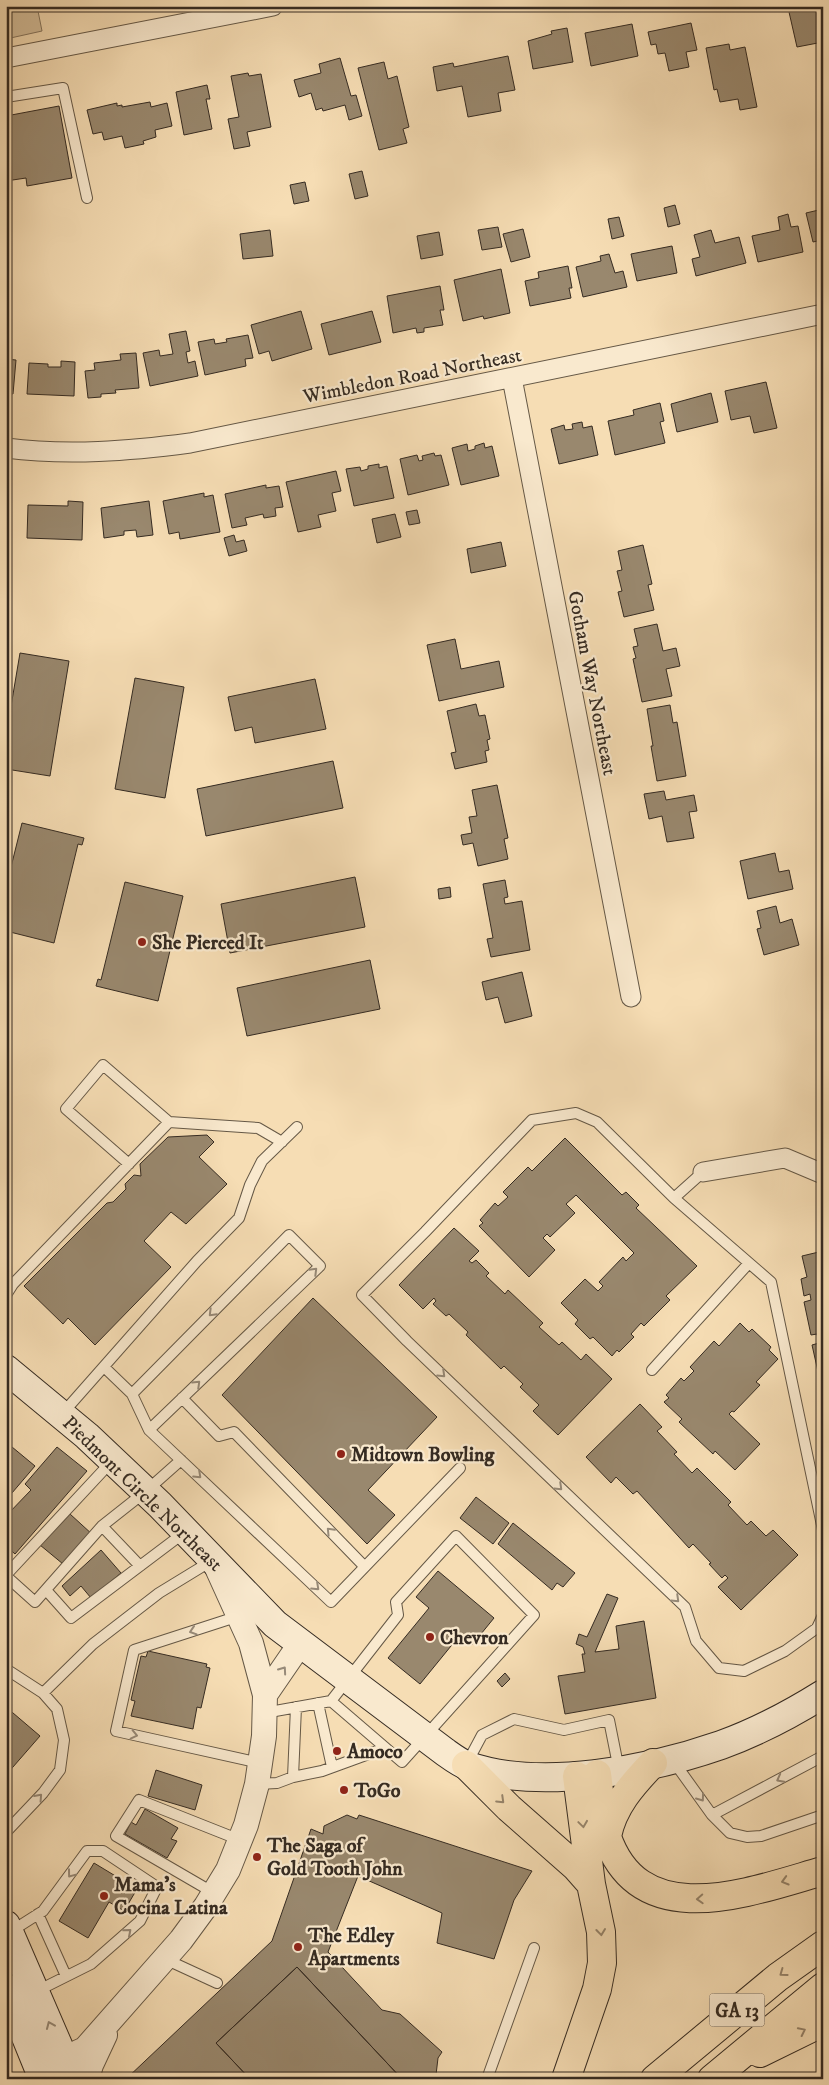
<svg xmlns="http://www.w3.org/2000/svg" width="829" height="2085" font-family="'IM FELL DW Pica',serif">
<rect width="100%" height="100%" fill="#f6ddb4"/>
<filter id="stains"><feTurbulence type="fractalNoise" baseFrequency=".004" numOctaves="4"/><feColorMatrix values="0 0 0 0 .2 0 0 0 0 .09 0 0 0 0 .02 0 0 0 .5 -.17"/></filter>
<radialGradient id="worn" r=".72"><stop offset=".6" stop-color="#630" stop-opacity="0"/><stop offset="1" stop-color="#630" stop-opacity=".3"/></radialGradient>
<path fill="#d5bf9b" stroke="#85755e" d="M6,6H37L42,31L6,39Z"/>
<path fill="#99886e" stroke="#352b22" d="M804,6H823V42L797,47L789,12L804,8Z
M691,23L697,50L686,52L689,67L669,71L665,53L658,54L656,44L651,45L648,32Z
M632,24L638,56L591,66L585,33Z
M567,28L573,62L533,69L528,41L552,34L551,31Z
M729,44L730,50L745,47L757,107L740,110L738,99L720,102L717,89L714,90L706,48Z
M508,56L515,90L498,93L501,111L468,117L462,86L437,91L433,67L453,63L454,67Z
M340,58L351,96L356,95L362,116L349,120L345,105L323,111L322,108L316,110L311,93L299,97L294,80L321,73L319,64Z
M384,62L388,79L397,76L409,127L403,129L407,143L379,150L358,68Z
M248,73L249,76L261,74L271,127L247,132L250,146L234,149L228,119L239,117L231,76Z
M207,85L210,99H206L212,129L184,135L176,92Z
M150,102L151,107L167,103L172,126L155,130L156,137L143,141L144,144L125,148L122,136L104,140L102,132L93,134L87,110L117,103V106L122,105V107Z
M59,106L72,178L27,186L26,178L6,181V116Z
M362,171L368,196L355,199L349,174Z
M305,182L309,201L294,204L290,185Z
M675,205L680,224L668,227L664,208Z
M823,209V241L822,240L813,242L806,213Z
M788,214L791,227L798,226L803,252L758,262L752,236L780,230L778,217Z
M619,217L624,236L612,239L608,219Z
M498,227L502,247L482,250L478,230Z
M523,229L530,257L511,262L503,234Z
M270,230L273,256L243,259L240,234Z
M711,230L715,243L739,237L746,263L696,276L692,259L700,257L694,235Z
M439,232L443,255L421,259L417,236Z
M672,246L677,273L637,281L631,254Z
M609,254L615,273L623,271L627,287L583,297L576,267L601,261L600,256Z
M568,266L572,288H569L571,298L530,306L525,281L539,278L538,272Z
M501,269L510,313L484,319L483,316L463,321L454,280Z
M440,286L444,310H440L443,325L424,328V332L417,333L416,328L393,333L387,296Z
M301,311L312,349L272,361L269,351L259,354L251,325Z
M372,311L381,342L329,355L321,324Z
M186,331L190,351L186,352L188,363L195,361L198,376L150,386L143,353L159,350L160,356L173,354L169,334Z
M248,335L253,358L245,359L246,366L205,375L198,342L214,339L215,344L227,342L226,339Z
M136,353L139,388L115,390L116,393L101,394V397L88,398L85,371L95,370L94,363L121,360L120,354Z
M6,359L16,360L13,394L6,393Z
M61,361L75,362L74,396L27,394L29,363L48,364V367H61Z
M766,382L777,428L754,433L750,416L731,420L725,391Z
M711,393L718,422L677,432L671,404Z
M660,403L664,421L660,422L665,443L615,455L608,421L634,415L633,410Z
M582,422L583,428L592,426L598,455L559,464L551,429L564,425L565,430L573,429L572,424Z
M484,443L485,448L492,446L499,476L461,485L452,448L467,444L468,451L475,449V446Z
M434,453L435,456L441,455L449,485L408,495L400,459L417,455L419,461L423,460L422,456Z
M379,464V468L387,466L394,498L354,506L346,469L360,467L361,471L368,469V466Z
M336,471L341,491L332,493L336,511L318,515L321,527L298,532L286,482Z
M266,485V488L279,486L283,507L275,508L276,516L264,518L263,514L245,518L247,525L232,528L225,494Z
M204,493V497L213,495L220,532L180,539L179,532L169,534L163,501Z
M68,501L83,502L82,540L27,538L28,505L68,506Z
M149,501L153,535L137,537L136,530L124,531V535L104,538L101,508Z
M417,510L420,523L409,525L406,512Z
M395,514L401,537L377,543L372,519Z
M234,535L236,542L244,540L247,551L229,556L224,538Z
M501,542L506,566L471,573L467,549Z
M643,545L652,584L648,585L654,610L624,617L618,592L622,591L617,571L622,570L618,551Z
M657,624L663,651L676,648L680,666L666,669L672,696L642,702L633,659L636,658L633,647L638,646L634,629Z
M455,639L461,669L499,661L504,687L439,701L427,645Z
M20,653L69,661L50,776L6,769V736Z
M135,678L184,687L165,798L115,789Z
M315,679L326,729L255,743L252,727L235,731L228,697Z
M476,704L479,716L485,715L490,739L487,740L489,750L485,751L487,762L455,769L451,753L456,752L447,711Z
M670,705L673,723L677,722L686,776L657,781L651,746H653L647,709Z
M333,761L343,808L206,836L197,789Z
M497,785L508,838L504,839L508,859L478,866L473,843L463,845L461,835L472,833L469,817L477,816L472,790Z
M664,791L666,800L694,795L697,811L689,812L694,838L667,842L662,816L649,819L644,794Z
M22,823L84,838L82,845L78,844L54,943L6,931V887Z
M775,853L779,872L789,870L793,889L748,899L740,861Z
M355,877L365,927L230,953L221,904Z
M505,880L508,897L504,898L505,904L522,901L530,950L491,957L487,939L493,938L483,884Z
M125,882L183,896L158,1001L96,986L98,979L101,980Z
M450,887L451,897L439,899L438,889Z
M776,906L780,923L792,919L799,945L764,955L757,929L761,928L757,911Z
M370,960L380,1009L247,1036L237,988Z
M522,972L532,1016L505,1023L498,997L486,1000L482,982Z
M207,1135L214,1142L199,1157L227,1184L186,1224L171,1212L144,1241L171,1267L95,1345L68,1318L63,1324L24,1286L107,1203L113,1202L126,1189L125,1184L134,1175L141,1176L140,1164L168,1137Z
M565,1138L622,1195L626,1192L639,1205L636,1208L697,1266L666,1296L670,1300L644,1326L641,1323L631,1334L634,1337L619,1352L617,1350L612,1356L593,1337L590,1339L575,1324L578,1320L561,1303L585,1279L598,1291L603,1286L599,1282L623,1257L626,1261L634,1253L576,1195L566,1204L575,1213L550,1237L547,1234L543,1238L555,1250L529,1277L479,1226L483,1223L480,1220L495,1203L498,1206L508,1197L503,1192L528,1167L532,1171Z
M454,1228L479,1251L469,1261L472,1263L476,1260L489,1273L486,1276L505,1294L508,1290L543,1323L539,1327L559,1345L562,1342L581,1360L586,1354L612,1379L558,1435L533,1411L539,1405L520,1387L523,1384L504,1366L501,1369L466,1335L468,1332L449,1314L446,1316L433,1304L436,1301L434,1298L423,1309L399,1285Z
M823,1251V1394L812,1345L819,1343L817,1334L811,1335L804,1302L811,1300L810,1294L804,1296L801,1279L807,1277L802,1256Z
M313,1298L437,1417L368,1490L395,1515L367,1544L222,1395Z
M740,1323L749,1332L752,1329L771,1347L769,1350L778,1359L756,1382L760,1385L734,1412L732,1411L729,1414L760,1444L735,1470L715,1451L713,1454L679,1422L682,1419L664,1402L669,1398L666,1395L681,1378L684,1381L694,1371L690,1367L714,1341L719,1346Z
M640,1404L662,1427L657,1431L677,1452L674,1454L692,1473L697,1468L731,1502L728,1505L747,1525L751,1521L766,1536L773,1530L798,1555L741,1610L718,1587L728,1578L725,1575L722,1578L709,1564L711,1563L693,1544L689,1548L637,1491L633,1494L616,1477L611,1483L586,1457Z
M6,1442L35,1466L6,1500Z
M57,1447L87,1471L15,1554L6,1546V1516L31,1490L25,1484Z
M476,1497L509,1523L493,1544L460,1518Z
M70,1514L93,1535L63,1564L40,1545Z
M513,1523L575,1573L563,1587L557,1583L552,1590L498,1544Z
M101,1550L121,1573L91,1598L81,1586L70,1596L62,1586Z
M438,1571L494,1618L472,1645L460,1635L420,1684L388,1658L429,1608L416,1597Z
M607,1594L618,1598L595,1652L619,1649L616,1626L644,1621L656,1698L565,1714L558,1676L585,1672L582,1654H585L583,1647L576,1644L579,1634L587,1637Z
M148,1651L207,1664L206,1667L210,1668L201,1708L197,1707L193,1729L131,1716L135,1701L131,1700L141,1656L146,1657Z
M505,1673L510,1679L502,1687L497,1681Z
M6,1707L40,1736L6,1775Z
M156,1770L202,1785L195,1810L148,1796Z
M145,1809L178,1828L171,1839L177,1841L167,1858L125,1834L131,1822L136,1825Z
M347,1815L357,1819L359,1815L532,1871L514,1900L494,1959L437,1943L442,1913L358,1876L328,1952L382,2010L400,2014L442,2052L438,2058L436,2075L440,2079L444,2076L447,2079H402L297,1967L216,2043L250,2079H126L272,1941L311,1829L323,1834L324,1826Z
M94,1863L137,1889L124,1911L109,1902L88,1938L59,1921Z
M297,1967L402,2079H250L216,2043Z"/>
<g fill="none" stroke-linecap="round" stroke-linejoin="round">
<defs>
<path id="service" d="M6,97L63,88L87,198
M169,1122L258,1128L282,1142
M703,1172L674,1198L771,1282L823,1530
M674,1198L597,1122L576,1113L532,1120L425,1232L362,1295L407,1341L685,1607L696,1641L719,1668L744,1671L785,1651L817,1628L823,1615
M6,1295L13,1284L169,1122L103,1065L66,1109L129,1164
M104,1367L132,1394L149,1430L331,1602L460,1468
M652,1370L749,1263
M6,1391L17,1379
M132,1394L289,1235L320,1266L149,1430
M182,1398L219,1436L234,1432L364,1566
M62,1414L197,1261L239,1218L250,1185L262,1161L297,1127
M102,1526L140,1566
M456,1536L534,1615L402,1762L331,1701L398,1615L396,1602Z
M6,1575L112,1461
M6,1576L35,1602L102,1526L145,1492L181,1460
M46,1590L71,1618L185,1532
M239,1616L134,1650L116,1731L260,1763
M6,1669L43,1693L57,1709L64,1740L60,1770L43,1793L6,1832
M43,1693L93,1644L159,1593L213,1560
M318,1703L332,1767
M264,1713L331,1701
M674,1762L712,1815L730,1833L747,1837L761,1836L823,1815
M466,1765L482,1735L514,1719L564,1730L609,1720L619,1770
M293,1777L322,1771L385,1748
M257,1784L277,1783L293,1777L296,1707
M712,1815L823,1756
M214,1893L116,1836L139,1800L240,1840
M38,1914L66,1976
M10,1932L43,1911L87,1851H103L157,1887L140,1921L91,1964L37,1991
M165,1959L217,1983
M487,2079L534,1948"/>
<path id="minor" d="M6,58L273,6
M512,378L631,997
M6,448C68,456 129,451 190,443L823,314
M703,1172L785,1158L823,1174"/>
<path id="tertiary" d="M265,1695L300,1644
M48,2066L85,2049L181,1940L206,1906L228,1870L246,1825L257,1784L264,1736L265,1695L251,1643L217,1568
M87,2079L91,2065L105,2035"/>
<path id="secondary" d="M6,1369L87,1436L160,1505L275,1624L445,1752C452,1757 460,1763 468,1766C541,1791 649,1770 721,1745C757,1732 791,1714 823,1694
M6,1925L64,2059L68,2079
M6,1988L39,2069L41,2079"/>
<path id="motorway" d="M466,1765L509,1808L576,1867L591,1884
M597,1774C600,1795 600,1817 607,1837C641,1935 752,1891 823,1871
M607,1836C613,1806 632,1785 653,1763
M760,2053L823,2022
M566,2079L597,1989L602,1963L601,1932L591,1884L577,1776
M655,2079L778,1977L823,1945
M712,2079L823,1987"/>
</defs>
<use href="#service" stroke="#655846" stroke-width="12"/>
<use href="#minor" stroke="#655846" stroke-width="21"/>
<use href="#tertiary" stroke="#655846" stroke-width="26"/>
<use href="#secondary" stroke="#352b22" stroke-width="30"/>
<use href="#motorway" stroke="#352b22" stroke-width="30"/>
<use href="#service" stroke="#f9e9ce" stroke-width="10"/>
<use href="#minor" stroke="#f9e9ce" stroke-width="19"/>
<use href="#tertiary" stroke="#f9e9ce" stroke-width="24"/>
<use href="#secondary" stroke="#f9e9ce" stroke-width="28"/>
<use href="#motorway" stroke="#f6ddb4" stroke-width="28"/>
</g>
<defs><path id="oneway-chevron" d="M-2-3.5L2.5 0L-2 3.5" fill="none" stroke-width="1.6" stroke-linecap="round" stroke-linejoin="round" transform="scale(1.25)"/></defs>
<g stroke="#978a78">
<use href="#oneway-chevron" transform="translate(314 1271) rotate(-45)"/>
<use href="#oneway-chevron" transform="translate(212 1313) rotate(135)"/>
<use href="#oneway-chevron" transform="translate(442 1374) rotate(44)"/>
<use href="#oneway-chevron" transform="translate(197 1384) rotate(-44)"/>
<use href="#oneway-chevron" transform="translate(198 1475) rotate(43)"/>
<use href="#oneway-chevron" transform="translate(559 1487) rotate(44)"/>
<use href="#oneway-chevron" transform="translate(330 1531) rotate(-134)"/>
<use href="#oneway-chevron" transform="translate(316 1587) rotate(43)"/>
<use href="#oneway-chevron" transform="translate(676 1599) rotate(44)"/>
<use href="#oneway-chevron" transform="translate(193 1631) rotate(162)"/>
<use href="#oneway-chevron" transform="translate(283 1670) rotate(-55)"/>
<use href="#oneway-chevron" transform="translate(134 1735) rotate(13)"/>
<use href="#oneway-chevron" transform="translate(780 1779) rotate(152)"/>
<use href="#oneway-chevron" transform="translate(39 1797) rotate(-48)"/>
<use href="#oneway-chevron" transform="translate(701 1798) rotate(54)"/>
<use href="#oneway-chevron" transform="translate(71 1874) rotate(127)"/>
<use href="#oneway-chevron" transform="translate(128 1932) rotate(-41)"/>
<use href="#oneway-chevron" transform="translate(50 2025) rotate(-113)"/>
</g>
<g stroke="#96846b">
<use href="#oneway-chevron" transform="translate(501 1800) rotate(44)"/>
<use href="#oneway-chevron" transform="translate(583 1824) rotate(82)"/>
<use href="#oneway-chevron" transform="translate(785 1881) rotate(164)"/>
<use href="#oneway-chevron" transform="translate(700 1899) rotate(177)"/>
<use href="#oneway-chevron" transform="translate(601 1932) rotate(83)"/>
<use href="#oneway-chevron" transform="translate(783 1973) rotate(144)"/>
<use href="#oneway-chevron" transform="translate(802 2031) rotate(-26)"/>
</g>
<g fill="#8f2418" stroke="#f9e9ce" stroke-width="2">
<circle cx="142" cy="942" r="5"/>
<circle cx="341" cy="1454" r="5"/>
<circle cx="430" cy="1637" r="5"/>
<circle cx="337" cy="1751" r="5"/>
<circle cx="344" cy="1790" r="5"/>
<circle cx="257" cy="1857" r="5"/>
<circle cx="104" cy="1896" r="5"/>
<circle cx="298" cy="1947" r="5"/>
</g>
<g text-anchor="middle" stroke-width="4.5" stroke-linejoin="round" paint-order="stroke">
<rect fill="#f9e9ce" stroke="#706456" stroke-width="1" x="709.5" y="1993.5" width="55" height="33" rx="4"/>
<g font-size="19" font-weight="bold" fill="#352b22">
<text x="737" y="2017">GA 13</text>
</g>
<g font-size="20" fill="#352b22" stroke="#f9e9ce">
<text transform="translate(412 375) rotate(-11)" y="7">Wimbledon Road Northeast</text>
<text transform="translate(593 683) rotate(79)" y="7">Gotham Way Northeast</text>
<text transform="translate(143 1493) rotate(44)" y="7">Piedmont Circle Northeast</text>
</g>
<g font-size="20" font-weight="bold" fill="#352b22" stroke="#f9e9ce" text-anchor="start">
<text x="152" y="949">She Pierced It</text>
<text x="351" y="1461">Midtown Bowling</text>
<text x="440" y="1644">Chevron</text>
<text x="347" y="1758">Amoco</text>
<text x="354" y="1797">ToGo</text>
<text x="267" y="1852">The Saga of<tspan x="267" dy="23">Gold Tooth John</tspan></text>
<text x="114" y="1891">Mama's<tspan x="114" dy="23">Cocina Latina</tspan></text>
<text x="308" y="1942">The Edley<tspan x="308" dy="23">Apartments</tspan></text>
</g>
</g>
<rect width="829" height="2085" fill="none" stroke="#f6ddb4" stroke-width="25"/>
<rect x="8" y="8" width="814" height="2070" fill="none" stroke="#352b22" stroke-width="2.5"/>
<rect x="12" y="12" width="804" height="2060" fill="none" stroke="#352b22"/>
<rect width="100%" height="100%" filter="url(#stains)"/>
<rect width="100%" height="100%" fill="url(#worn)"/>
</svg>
